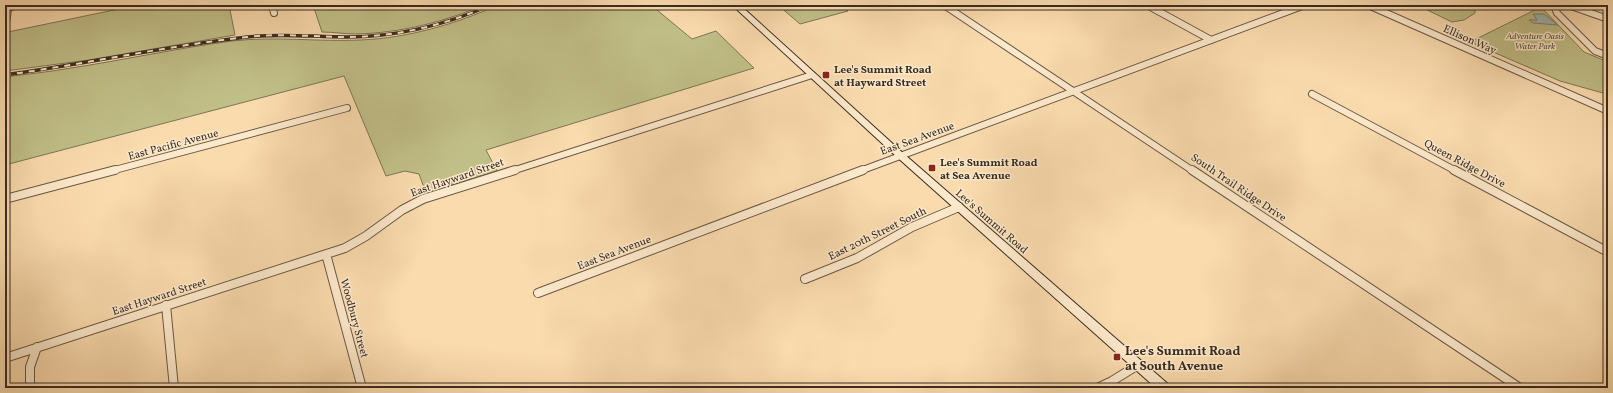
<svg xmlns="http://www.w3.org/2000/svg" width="1613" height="393" font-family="Vollkorn,serif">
<rect width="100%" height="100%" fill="#fadbae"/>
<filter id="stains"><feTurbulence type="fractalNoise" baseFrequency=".005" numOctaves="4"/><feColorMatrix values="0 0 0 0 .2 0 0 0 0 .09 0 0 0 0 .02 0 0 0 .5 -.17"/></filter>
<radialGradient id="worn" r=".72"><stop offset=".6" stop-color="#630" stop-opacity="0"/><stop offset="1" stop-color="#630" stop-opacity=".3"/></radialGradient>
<path fill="#c1bf88" stroke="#7c7655" d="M138,5H229L235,35L89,60L5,71V9L12,8L8,32Z
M313,5H484C444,22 400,33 356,34C345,34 333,32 322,32Z
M498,5H651L692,39L716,31L754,68L486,150L497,171L426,193L419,174L405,171L386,176L344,76L5,165V77C27,74 49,72 71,68C124,60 178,48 232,41C275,36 318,42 361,40C408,38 456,24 498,5Z
M778,5H840L848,11L800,24Z
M1417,5H1475V13L1464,20L1452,22Z
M1541,7L1584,52L1608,62V90L1603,93L1560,81L1470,42Z"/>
<path fill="#a1b9b3" stroke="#778179" d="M1533,14H1544L1558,25L1533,23L1529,20H1537Z"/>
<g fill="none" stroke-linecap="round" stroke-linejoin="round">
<defs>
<path id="street-far1" d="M272,5L274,13
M944,5L1193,171
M1147,5L1211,40
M1368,5L1608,111
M1563,5L1555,8L1557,13L1595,51L1608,56
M1568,5L1608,19
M5,8L19,5
M1312,94L1456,171
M111,171L347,108
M512,171L812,75
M860,171L1305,5"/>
<path id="street" d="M1192,170L1520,388
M1454,170L1608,252
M5,199L115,170
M326,254L362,388
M805,279L857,258L912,227L959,207
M538,293L863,170
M166,305L174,388
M5,358L345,248L366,236L402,210L423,199L515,170
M30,388V367L37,347
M1097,388L1112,381L1138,365"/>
<path id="secondary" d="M732,5H740L904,154L1168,384L1170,388H1156L898,158Z"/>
</defs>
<use href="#street-far1" stroke="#685845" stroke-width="8"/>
<use href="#street" stroke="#685845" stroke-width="10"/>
<use href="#secondary" stroke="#382c22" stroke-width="2"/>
<use href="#street-far1" stroke="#fce8ca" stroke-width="6"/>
<use href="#street" stroke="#fce8ca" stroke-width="8"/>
<use href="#secondary" fill="#fce8ca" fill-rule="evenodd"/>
<defs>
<path id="rail" d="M5,75C86,64 166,46 247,37C281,33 314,37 347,37C397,37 445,25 491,5"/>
</defs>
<use href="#rail" stroke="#382c22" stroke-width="3.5"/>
<use href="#rail" stroke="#fce8ca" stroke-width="2" stroke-dasharray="6" stroke-linecap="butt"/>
</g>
<g fill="#8f2418" stroke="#fce8ca" stroke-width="1.5">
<rect x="822" y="71" width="8" height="8" rx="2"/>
<rect x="928" y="164" width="8" height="8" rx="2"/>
<rect x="1113" y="353" width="8" height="8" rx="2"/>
</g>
<g text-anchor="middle" stroke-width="3" stroke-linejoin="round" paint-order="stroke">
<g font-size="9" font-style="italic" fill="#5a513c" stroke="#fce8ca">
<text x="1535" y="39">Adventure Oasis<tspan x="1535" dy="10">Water Park</tspan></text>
</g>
<g font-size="11" fill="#382c22" stroke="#fce8ca">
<text transform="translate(1470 39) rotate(24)" y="4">Ellison Way</text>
<text transform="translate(917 138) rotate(-20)" y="4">East Sea Avenue</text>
<text transform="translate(173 144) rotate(-15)" y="4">East Pacific Avenue</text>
<text transform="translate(1465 163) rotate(28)" y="4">Queen Ridge Drive</text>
<text transform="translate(457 177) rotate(-19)" y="4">East Hayward Street</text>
<text transform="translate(1239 187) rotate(34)" y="4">South Trail Ridge Drive</text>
<text transform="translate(992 221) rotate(41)" y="4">Lee's Summit Road</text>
<text transform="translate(877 233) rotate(-26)" y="4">East 20th Street South</text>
<text transform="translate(614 252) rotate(-21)" y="4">East Sea Avenue</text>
<text transform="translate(159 296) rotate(-18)" y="4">East Hayward Street</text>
<text transform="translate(355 318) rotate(75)" y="4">Woodbury Street</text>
</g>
<g font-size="11" font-weight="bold" fill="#382c22" stroke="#fce8ca" text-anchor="start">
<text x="834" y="73">Lee's Summit Road<tspan x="834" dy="13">at Hayward Street</tspan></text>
<text x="940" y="166">Lee's Summit Road<tspan x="940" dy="13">at Sea Avenue</tspan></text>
</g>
<g font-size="13" font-weight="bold" fill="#382c22" stroke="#fce8ca" text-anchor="start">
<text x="1125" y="355">Lee's Summit Road<tspan x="1125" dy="15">at South Avenue</tspan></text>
</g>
</g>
<rect width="1613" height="393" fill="none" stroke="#fadbae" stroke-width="20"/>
<rect x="6" y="6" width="1601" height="381" fill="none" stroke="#382c22" stroke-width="2"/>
<rect x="10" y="10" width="1593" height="373" fill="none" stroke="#382c22"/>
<rect width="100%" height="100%" filter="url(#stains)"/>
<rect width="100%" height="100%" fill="url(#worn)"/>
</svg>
